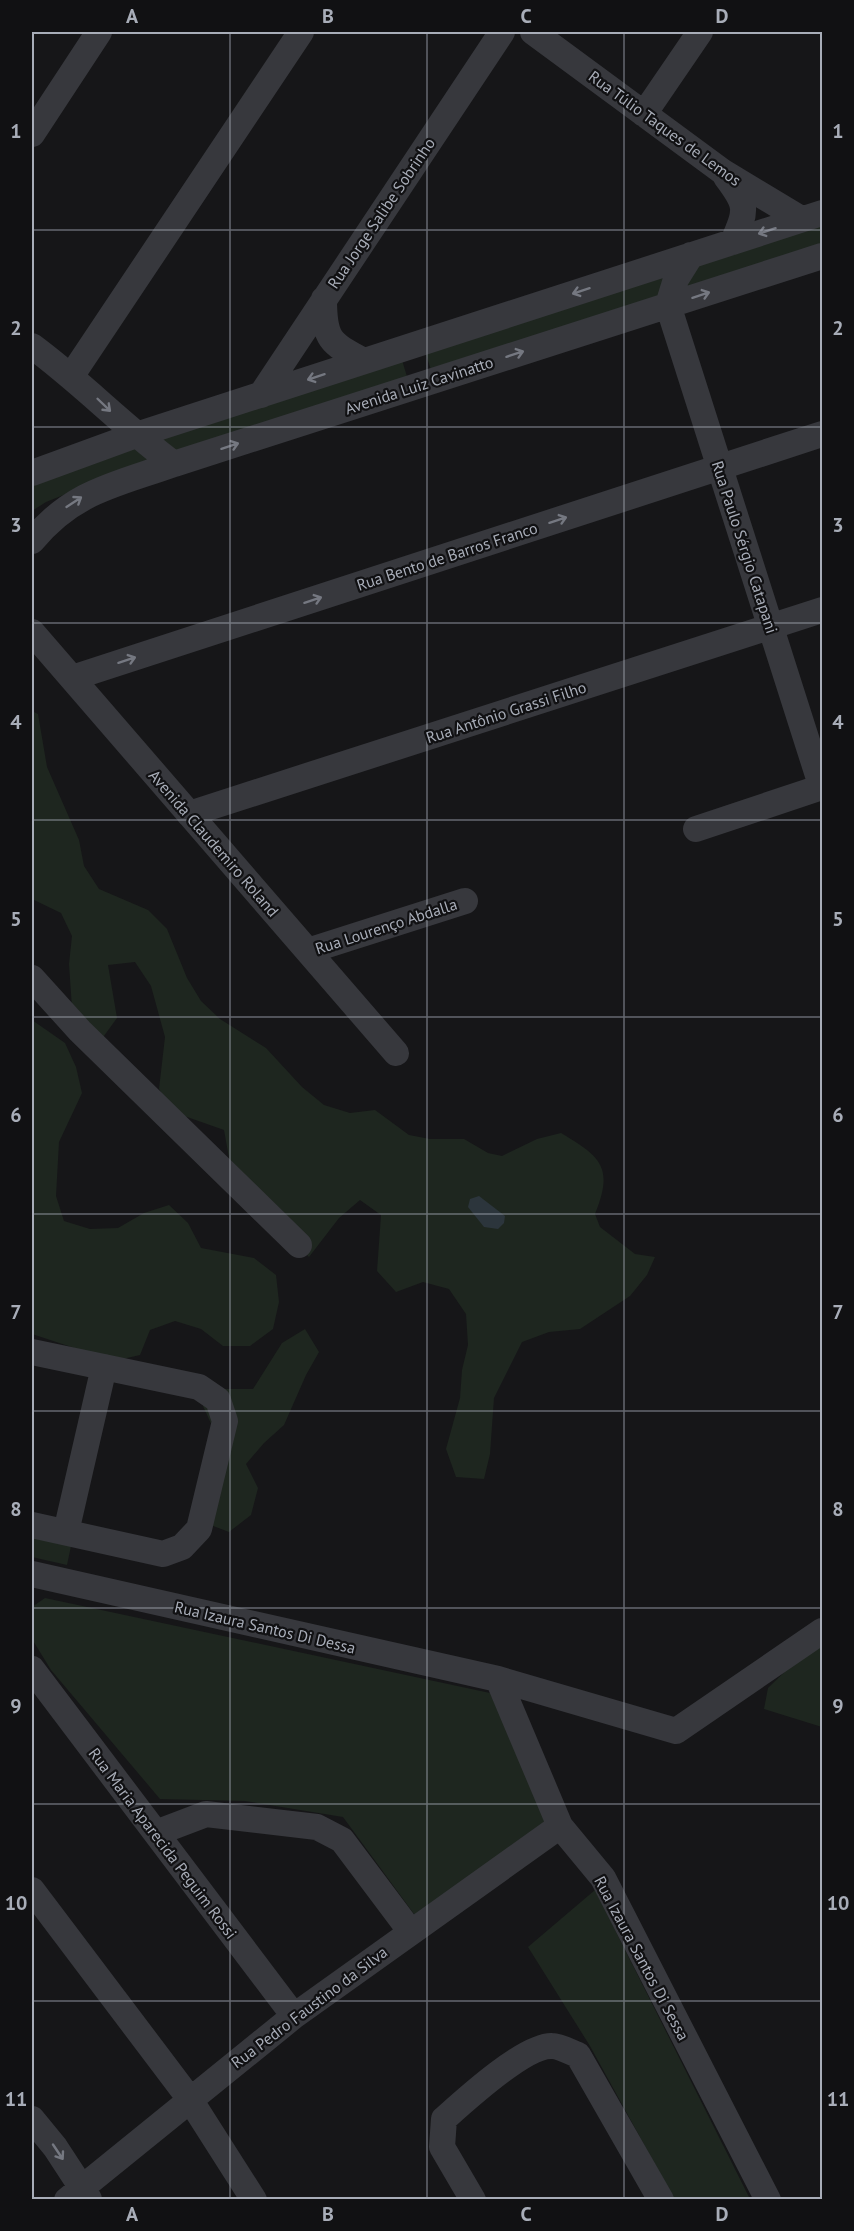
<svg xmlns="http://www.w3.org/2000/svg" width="854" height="2231" font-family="'PT Sans',sans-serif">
<rect width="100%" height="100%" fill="#161618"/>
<path fill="#1e261f" d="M822,221V244L684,288L696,261Z
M668,271L659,298L431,370L424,348Z
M402,360L408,380L174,454L152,439Z
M131,446L151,460L46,502L32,511V480Z
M32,711L38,714L47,767L79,840L84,866L99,889L148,910L167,929L187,978L201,1001L220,1019L266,1048L302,1087L324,1105L350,1113L375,1110L409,1135L430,1139H464L488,1153L502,1156L537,1139L561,1133C601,1157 614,1167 595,1214L600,1227L635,1254L655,1257L647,1275L630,1296L580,1329L549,1332L522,1342L494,1398L490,1454L484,1479L456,1477L446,1449L460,1398L462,1370L468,1345L466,1314L449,1289L423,1282L396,1292L377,1271L381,1215L360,1200L339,1218L309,1257L233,1180L224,1130L173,1112L159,1089L165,1037L151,986L135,962L108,965L117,1018L101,1040L72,1008L69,964L72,936L61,913L32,899Z
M32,1020L65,1043L76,1067L82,1093L59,1142L56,1196L64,1221L90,1229L118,1228L144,1213L169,1205L188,1223L201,1248L254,1258L276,1275L279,1302L273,1329L250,1346H223L201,1329L175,1321L150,1330L140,1355L114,1361L32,1334Z
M305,1329L319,1352L306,1375L284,1425L264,1443L246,1464L258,1488L251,1515L229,1532L208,1524L214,1430L203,1406L225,1389H253L282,1343Z
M32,1537L71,1546L67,1565L32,1557Z
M45,1598L490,1693L550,1823L417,1918L343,1817L245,1801L160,1799L51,1670L32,1639V1607Z
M822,1642V1727L764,1709L768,1688L801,1656Z
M595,1890L750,2199H674L590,2046L528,1947Z"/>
<path fill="#2c353c" d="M479,1196L505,1216L504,1223L498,1229L484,1227L468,1207L470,1199Z"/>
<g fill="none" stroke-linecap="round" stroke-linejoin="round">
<path stroke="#37383d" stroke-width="26" d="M533,32L723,172L801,219
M644,114L700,32
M32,134L99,32
M726,177C748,206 747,209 733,242
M691,255L676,279L668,305L822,788
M324,299C324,340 330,343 364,361
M32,346C81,382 124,427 174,464
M72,375L301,32
M261,395L502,32
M32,473L136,435L822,213
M32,541C73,491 115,485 174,464L822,256
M32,632L396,1053
M72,678L822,434
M189,814L822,610
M696,829L822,787
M308,951L465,901
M32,978L80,1031L299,1245
M32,1352L199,1387L218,1400L225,1421L199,1529L182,1547L163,1554L32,1525
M66,1532L104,1367
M32,1574L498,1679L676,1731L822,1631
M32,1669L294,2016
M498,1679L560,1826L603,1878L768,2200
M156,1833L206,1814L317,1827L342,1840L411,1932
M32,1890L189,2098L254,2200
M32,2119L55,2147L89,2199
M67,2200L294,2016L560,1826
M473,2200L442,2147L444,2119C464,2101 525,2045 552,2046C560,2046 570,2052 578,2055L661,2200"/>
</g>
<defs><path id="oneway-shaft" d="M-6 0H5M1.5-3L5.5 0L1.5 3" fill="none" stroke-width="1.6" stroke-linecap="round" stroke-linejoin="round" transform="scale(1.5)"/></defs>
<g stroke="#757881">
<use href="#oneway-shaft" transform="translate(767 231) rotate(162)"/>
<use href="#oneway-shaft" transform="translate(581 291) rotate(162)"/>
<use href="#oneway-shaft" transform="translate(701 295) rotate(-18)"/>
<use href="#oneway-shaft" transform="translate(515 354) rotate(-18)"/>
<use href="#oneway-shaft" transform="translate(316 377) rotate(162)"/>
<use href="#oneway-shaft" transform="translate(104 405) rotate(44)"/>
<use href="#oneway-shaft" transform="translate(230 446) rotate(-18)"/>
<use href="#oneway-shaft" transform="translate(74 502) rotate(-33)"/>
<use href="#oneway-shaft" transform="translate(558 520) rotate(-18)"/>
<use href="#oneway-shaft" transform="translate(313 600) rotate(-18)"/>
<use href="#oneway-shaft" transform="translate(127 660) rotate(-18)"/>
<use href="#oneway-shaft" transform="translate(58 2152) rotate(56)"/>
</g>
<path fill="none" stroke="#a8adb8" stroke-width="1.5" stroke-opacity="0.55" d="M230,32V2200M427,32V2200M624,32V2200M32,230H822M32,427H822M32,623H822M32,820H822M32,1017H822M32,1214H822M32,1411H822M32,1608H822M32,1804H822M32,2001H822"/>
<g text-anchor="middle" stroke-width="4.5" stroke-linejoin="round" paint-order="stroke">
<g font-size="16" fill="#a8adb8" stroke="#111113">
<text transform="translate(665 128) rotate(36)" y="6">Rua Túlio Taques de Lemos</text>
<text transform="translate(381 213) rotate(-56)" y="6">Rua Jorge Salibe Sobrinho</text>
<text transform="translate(419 385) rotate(-18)" y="6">Avenida Luiz Cavinatto</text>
<text transform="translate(745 547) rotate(72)" y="6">Rua Paulo Sérgio Catapani</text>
<text transform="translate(447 556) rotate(-18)" y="6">Rua Bento de Barros Franco</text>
<text transform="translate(506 712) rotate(-18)" y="6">Rua Antônio Grassi Filho</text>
<text transform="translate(214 843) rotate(49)" y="6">Avenida Claudemiro Roland</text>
<text transform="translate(386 926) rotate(-18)" y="6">Rua Lourenço Abdalla</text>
<text transform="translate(265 1627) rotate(13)" y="6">Rua Izaura Santos Di Dessa</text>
<text transform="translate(163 1843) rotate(53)" y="6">Rua Maria Aparecida Peguim Rossi</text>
<text transform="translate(642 1958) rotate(62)" y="6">Rua Izaura Santos Di Sessa</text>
<text transform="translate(309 2007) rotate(-37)" y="6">Rua Pedro Faustino da Silva</text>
</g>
</g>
<rect width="854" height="2231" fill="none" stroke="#111113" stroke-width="66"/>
<rect x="33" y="33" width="788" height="2165" fill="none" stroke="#a8adb8" stroke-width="2"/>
<g font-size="20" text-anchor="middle" font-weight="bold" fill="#a8adb8">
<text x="132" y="23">A</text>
<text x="328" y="23">B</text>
<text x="526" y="23">C</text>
<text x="722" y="23">D</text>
<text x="16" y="138">1</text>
<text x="838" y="138">1</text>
<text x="16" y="335">2</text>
<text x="838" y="335">2</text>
<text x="16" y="532">3</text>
<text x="838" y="532">3</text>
<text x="16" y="729">4</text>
<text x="838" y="729">4</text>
<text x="16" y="926">5</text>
<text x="838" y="926">5</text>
<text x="16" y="1122">6</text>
<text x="838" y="1122">6</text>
<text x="16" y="1319">7</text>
<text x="838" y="1319">7</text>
<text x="16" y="1516">8</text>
<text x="838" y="1516">8</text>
<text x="16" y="1713">9</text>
<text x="838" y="1713">9</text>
<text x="16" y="1910">10</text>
<text x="838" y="1910">10</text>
<text x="16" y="2106">11</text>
<text x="838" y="2106">11</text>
<text x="132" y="2221">A</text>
<text x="328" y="2221">B</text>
<text x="526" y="2221">C</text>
<text x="722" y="2221">D</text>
</g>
</svg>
